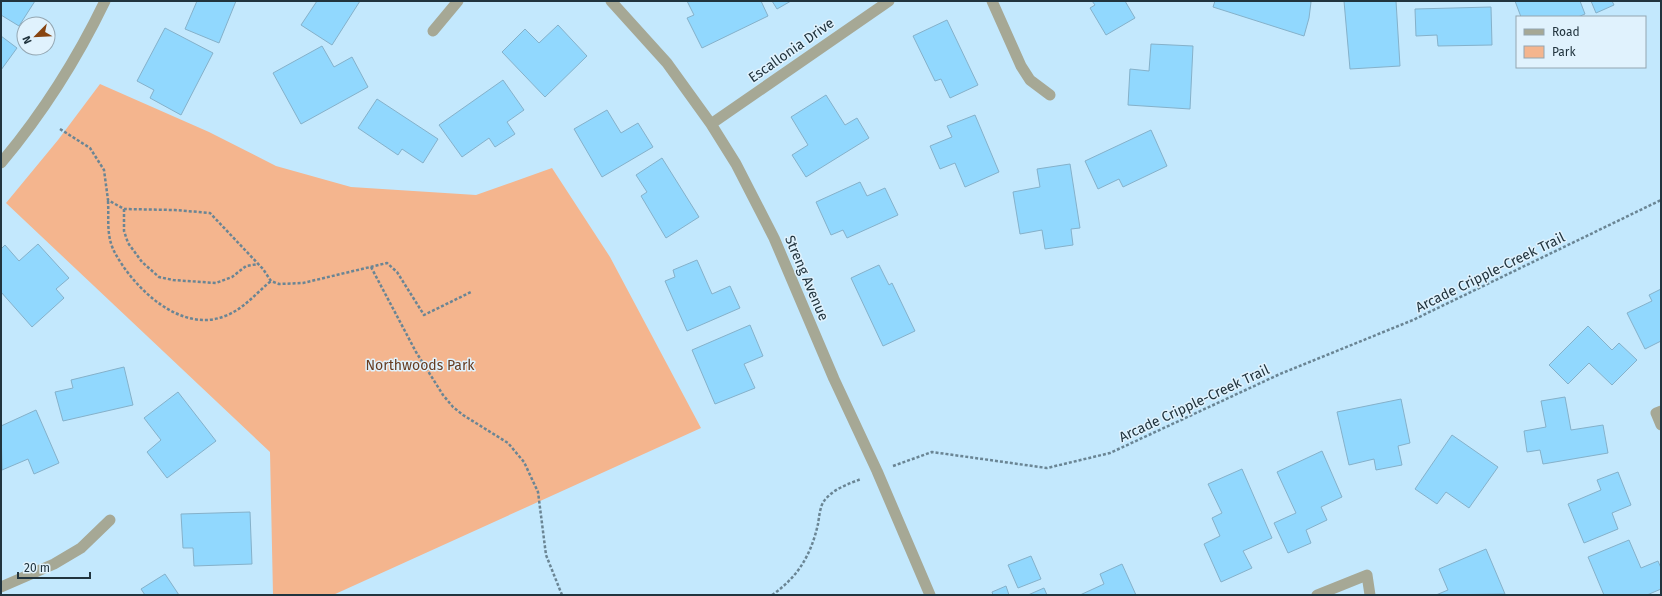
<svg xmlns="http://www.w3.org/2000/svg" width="1662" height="596" font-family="'Fira Sans',sans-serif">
<rect width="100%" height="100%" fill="#c3e8fd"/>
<path fill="#f4b58e" d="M100,84L209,132L276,166L351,187L476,195L552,168L610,257L701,428L333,595H273L270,452L6,203L58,140Z"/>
<path fill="#91d8fe" stroke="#85b1ca" d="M1,1H35L19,26L1,15Z
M197,1H236L219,43L185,29Z
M317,1H360L332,45L301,25Z
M687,1H761L768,16L702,48L687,18L694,15Z
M772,1H791L777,9Z
M1092,1H1125L1135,18L1106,35L1090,8L1095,5Z
M1215,1H1308L1311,2L1309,18L1304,36L1213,7Z
M1344,1H1396L1400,66L1350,69Z
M1515,1H1580L1585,14L1578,17H1521Z
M1591,1H1612L1614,5L1596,13Z
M1491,7L1492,45L1438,46L1437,35L1416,36L1415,9Z
M947,20L978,85L950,98L941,79L935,81L913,36Z
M558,25L587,56L545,97L502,52L525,29L539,43Z
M165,28L213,53L181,115L150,98L154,90L137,81Z
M1,36L17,48L1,70Z
M1151,44L1193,46L1190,109L1128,105L1130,69L1149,71Z
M322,46L334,67L352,57L368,87L301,124L273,73Z
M503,80L524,110L507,122L515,134L495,147L489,138L462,157L439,125Z
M826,95L845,125L857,118L869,138L806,177L792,155L808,145L791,117Z
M377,99L438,139L423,163L402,149L398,155L358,128Z
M607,110L621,133L638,123L653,147L602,177L574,129Z
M975,115L999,172L965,187L955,163L940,169L930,146L952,137L947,126Z
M1151,130L1167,166L1123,187L1119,179L1098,189L1085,161Z
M662,158L699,217L666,238L641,196L647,192L636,175Z
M1070,164L1080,228L1071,229L1073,245L1045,249L1042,230L1020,234L1013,192L1040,187L1037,169Z
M860,182L867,196L885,188L898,215L847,238L843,230L831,235L816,202Z
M38,244L69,278L56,289L64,298L32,327L1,292V249L5,245L19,261Z
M697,260L712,294L730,286L740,308L687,331L665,281L675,277L673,270Z
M879,265L889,285L892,283L915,331L883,346L851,278Z
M1661,289V341L1645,349L1627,313L1652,301L1649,295Z
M750,325L763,356L744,364L755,388L715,404L692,350Z
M1588,326L1612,350L1619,343L1637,360L1612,385L1589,363L1568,384L1549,365Z
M124,367L133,405L63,421L55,392L73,388L71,380Z
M178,392L216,441L167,478L147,452L161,440L144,418Z
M1565,397L1571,430L1603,425L1608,453L1543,464L1540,450L1527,452L1524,431L1546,427L1541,401Z
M1401,399L1410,443L1398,446L1402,465L1376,470L1374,459L1349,465L1337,412Z
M36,410L59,463L34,474L28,459L2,470L1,426Z
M1452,435L1498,467L1469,508L1446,492L1437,504L1415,489Z
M1322,451L1342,497L1321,507L1327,520L1306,530L1311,543L1288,553L1274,523L1296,513L1277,472Z
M1242,469L1272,538L1243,551L1252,568L1221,582L1204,544L1220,536L1212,518L1222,513L1208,484Z
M1618,472L1631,505L1612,513L1618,529L1584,543L1568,504L1601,490L1597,480Z
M250,512L252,564L194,566L193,548H183L181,514Z
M1629,540L1641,568L1658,561L1661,568V589L1647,595H1604L1588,557Z
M1486,549L1505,594L1436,595L1448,590L1439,569Z
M1031,556L1041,579L1018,588L1008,565Z
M1122,564L1136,595H1080L1104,584L1100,574Z
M165,574L179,595H145L141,589Z
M1006,586L1009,595H993L992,592Z
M1044,588L1047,595H1028Z"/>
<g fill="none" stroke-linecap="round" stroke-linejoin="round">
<path stroke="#6a8594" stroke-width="2.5" stroke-dasharray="3 2" stroke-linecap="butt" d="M60,129L90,148L104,170L108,200L124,209L175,210L210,213L263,269L271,281L279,284L303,283L387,263L397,272L424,315L471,292
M108,201C109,218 106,235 114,251C133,288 181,334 225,316C244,309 256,293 271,281
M124,209V231L128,243L142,262L159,277L173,280L216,283L232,277L246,266L258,264
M371,267L416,352L443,395L453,407L463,415L508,443L524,462L538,492L546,555L562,595
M893,466L932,452L1047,468L1110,453L1280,374L1413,320L1661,200
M772,595C798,577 811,555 818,524C819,518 820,506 824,501C833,489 848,484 861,479"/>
<path stroke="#a6a895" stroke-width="11" d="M611,1L667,63L711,124L736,164L774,238L834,379L877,471L930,595
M992,1L1021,66L1030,80L1050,95
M433,31L458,1
M711,124L889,1
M1661,411L1656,413L1661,425
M1,587L54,564L81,548L110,520
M1317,595L1367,575L1370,595"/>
<path stroke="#a6a895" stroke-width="11" d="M1,163C42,114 77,59 105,1"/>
</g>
<g text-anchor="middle" stroke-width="3" stroke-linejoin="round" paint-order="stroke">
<g font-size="14" fill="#21343e" stroke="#e0f2fd">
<text transform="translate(791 50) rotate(-35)" y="5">Escallonia Drive</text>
<text transform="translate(1490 272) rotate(-26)" y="5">Arcade Cripple-Creek Trail</text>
<text transform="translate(807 278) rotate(67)" y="5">Streng Avenue</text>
<text transform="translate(1194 403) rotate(-25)" y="5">Arcade Cripple-Creek Trail</text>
</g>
<g font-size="14" fill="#663c21" stroke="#e0f2fd">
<text x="420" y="370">Northwoods Park</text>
</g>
</g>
<rect width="1662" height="596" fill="none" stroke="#21343e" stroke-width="4"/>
<rect x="1516" y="16" width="130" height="52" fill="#e0f2fd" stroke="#94a6b1"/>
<rect x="1524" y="29" width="20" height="6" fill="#a6a895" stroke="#94a6b1"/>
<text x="1552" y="36" font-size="12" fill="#21343e">Road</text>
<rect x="1524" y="46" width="20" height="12" fill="#f4b58e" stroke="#94a6b1"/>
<text x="1552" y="56" font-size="12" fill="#21343e">Park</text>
<g transform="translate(36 36) rotate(246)"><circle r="19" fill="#e0f2fd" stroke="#94a6b1"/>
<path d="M0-3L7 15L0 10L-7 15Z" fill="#874512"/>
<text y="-6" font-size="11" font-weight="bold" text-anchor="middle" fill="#21343e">N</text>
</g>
<path d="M18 572v6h72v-6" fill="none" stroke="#21343e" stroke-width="2"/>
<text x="24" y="572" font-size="12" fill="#21343e" stroke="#e0f2fd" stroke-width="3" paint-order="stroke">20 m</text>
</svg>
